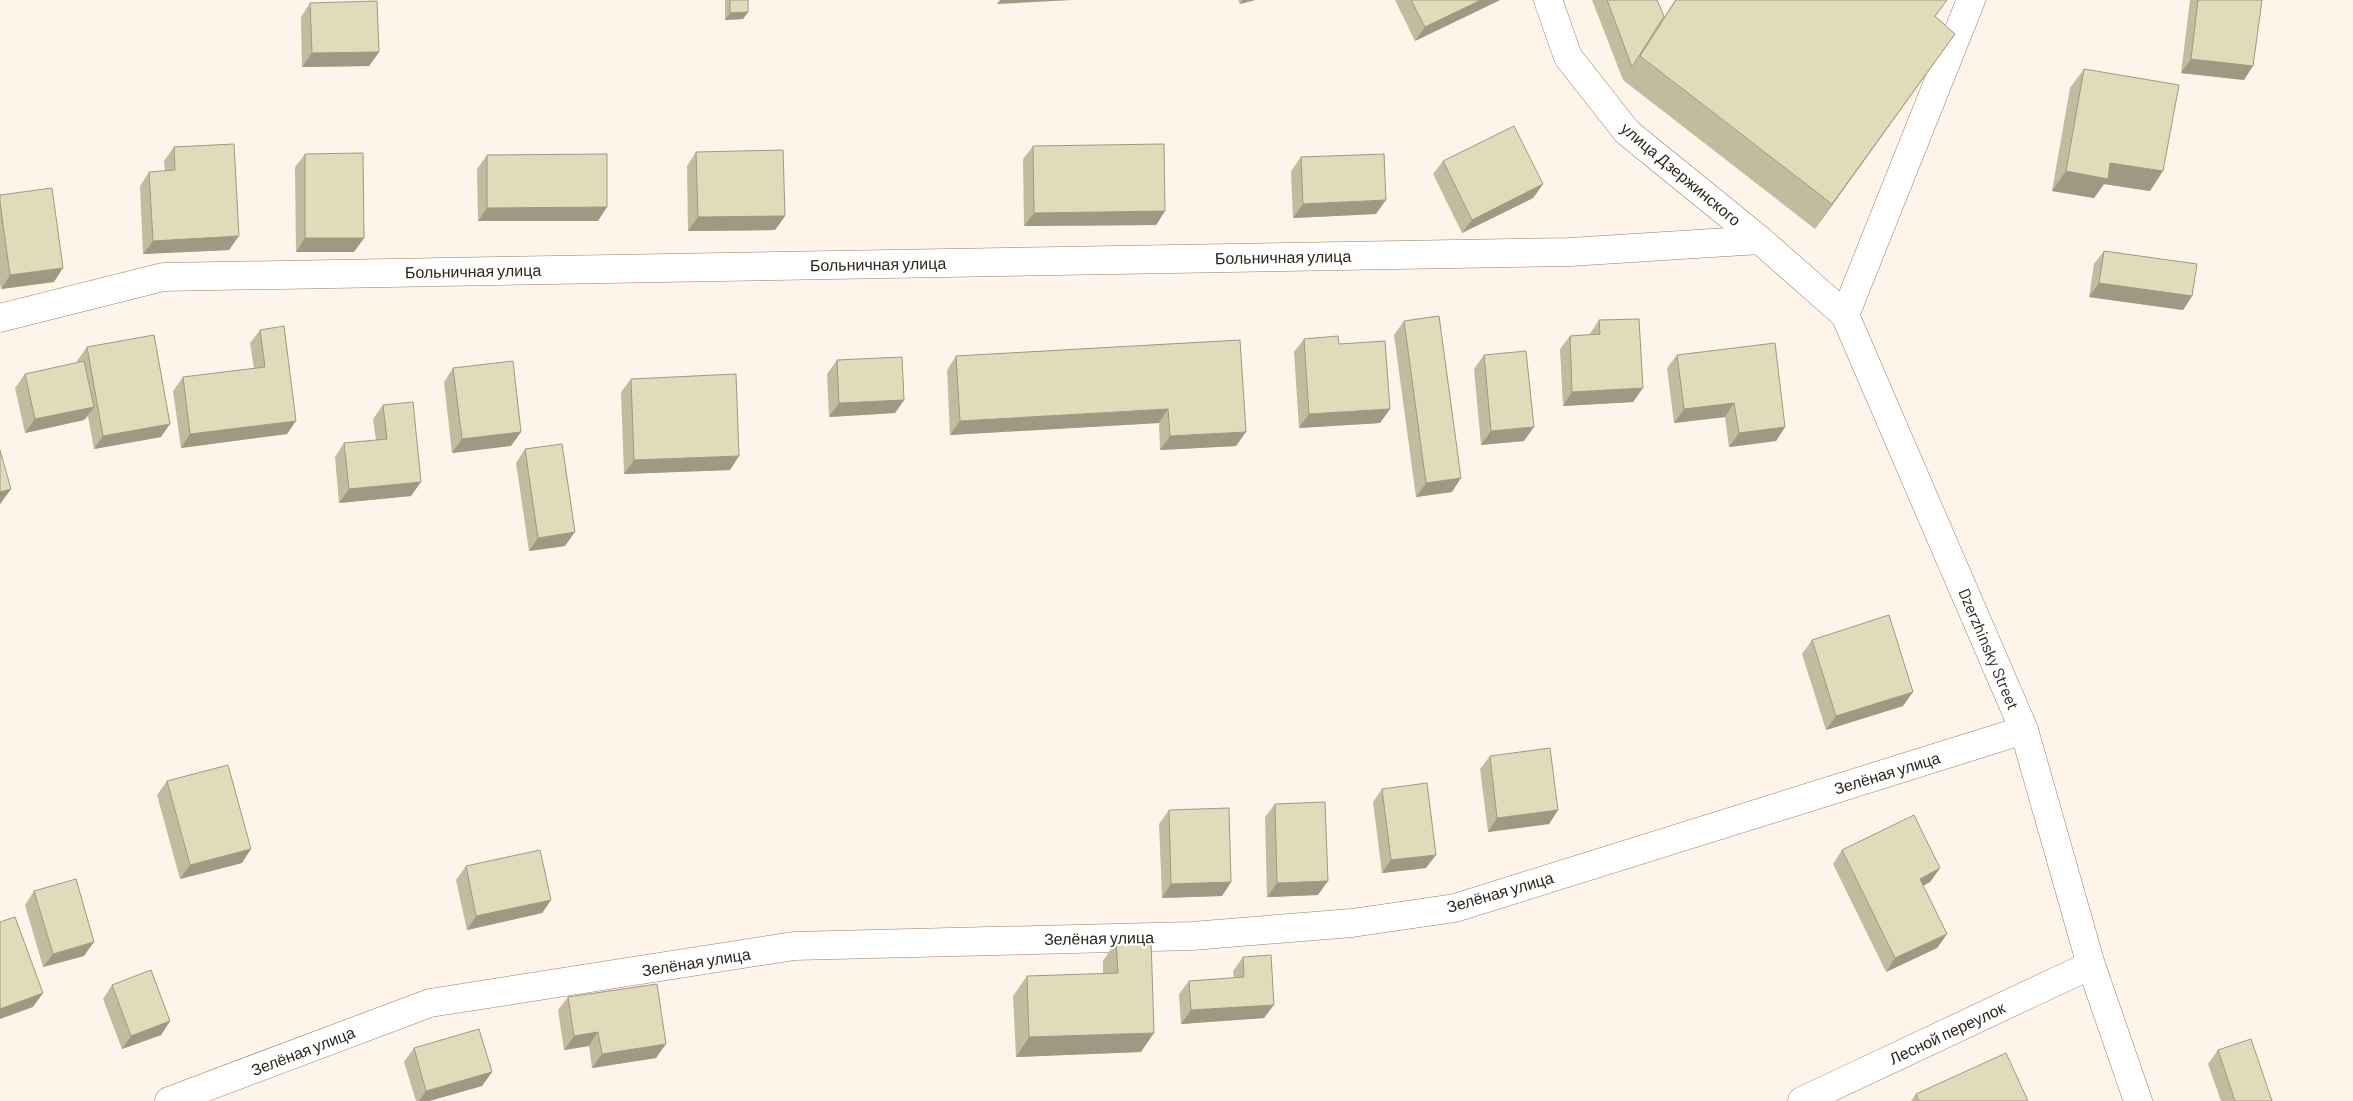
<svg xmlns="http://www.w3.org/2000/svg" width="2353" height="1101" font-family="Barlow,sans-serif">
<rect width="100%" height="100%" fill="#fff4e9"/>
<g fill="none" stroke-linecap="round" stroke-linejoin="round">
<defs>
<path id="minor" d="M1548,0L1568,57L1627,132L1760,240
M1845,315L1971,0
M0,318L163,277L1570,252L1760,240
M169,1101L430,1003L794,946L1192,936L1352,923L1455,908L2024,730
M1802,1101L2091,965"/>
<path id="tertiary" d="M1760,240L1845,315L2024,730L2091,965L2138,1101"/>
</defs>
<use href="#minor" stroke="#978067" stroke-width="29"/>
<use href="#tertiary" stroke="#978067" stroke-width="29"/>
<use href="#minor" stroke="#fff" stroke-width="28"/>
<use href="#tertiary" stroke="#fff" stroke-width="28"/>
</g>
<path fill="#c2bc9f" d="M725,0H748V12L743,19L725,20Z
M1238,0H1255L1240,4Z
M1395,0H1500L1415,41Z
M1592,0H1657L1644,48L1675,0H1947L1935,17L1955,34L1815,229L1623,80Z
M2190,0H2262L2244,80L2181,73Z
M310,3L379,52L369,66L302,67L301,17Z
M2084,69L2150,191L2104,184L2094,198L2052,191L2070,88Z
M1033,146L1165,211L1156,225L1024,226L1023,159Z
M174,147L229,250L143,254L140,186L149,172L165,171L164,161Z
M696,152L785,216L775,230L688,231L687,166Z
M305,154L364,238L354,252H296L295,167Z
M487,155L598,221H478L477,169Z
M1301,157L1376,214L1293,218L1291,171Z
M1443,161L1543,184L1533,198L1462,233L1433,174Z
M0,195L54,282L1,289L0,284Z
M2104,251L2192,296L2183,310L2089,297L2094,264Z
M1599,320L1633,402L1563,406L1560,349L1570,336L1589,335Z
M1404,321L1452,492L1416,497L1394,335Z
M260,330L287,434L181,448L173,391L183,377L254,369L250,343Z
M1304,339L1339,344L1390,409L1380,423L1299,428L1294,352Z
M1240,340L1236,446L1160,450L1159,423L950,435L947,370L956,356Z
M87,347L161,437L94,449L88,416L84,420L25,433L15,388L25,374L78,363L77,361Z
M1484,355L1524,441L1481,445L1474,369Z
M1677,355L1785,427L1776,441L1729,447L1725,417L1674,423L1667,368Z
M837,360L904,400L895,413L829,417L827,374Z
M453,368L511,446L452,453L444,382Z
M631,379L730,470L624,474L621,392Z
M383,405L411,496L339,503L335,457L344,443L376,440L373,419Z
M525,449L565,546L529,551L516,463Z
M1812,640L1903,706L1826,730L1802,654Z
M1490,756L1558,810L1549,824L1488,832L1480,769Z
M167,781L242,863L180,879L157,795Z
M1382,789L1426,868L1382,873L1373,802Z
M1275,804L1318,895L1267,897L1265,817Z
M1169,810L1231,882L1222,896L1162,898L1159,824Z
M1842,850L1940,868L1930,882L1923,886L1947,934L1937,948L1886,972L1833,864Z
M466,866L551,900L542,913L467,930L456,880Z
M34,891L84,956L43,967L25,905Z
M1116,941L1141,1052L1016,1057L1013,996L1027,976L1103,974V961Z
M1243,957L1264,1018L1181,1024L1179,994L1189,981L1234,978L1233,971Z
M112,985L170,1021L161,1035L122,1049L103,999Z
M568,997L656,1058L592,1068L589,1046L564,1050L558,1010Z
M414,1048L492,1072L482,1086L429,1101H416L404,1062Z
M2218,1050L2272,1101H2221L2208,1064Z
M1916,1094L2028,1101H1911Z"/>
<path fill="#9e9982" d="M1000,0H1072L997,4Z
M1242,0H1255L1240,4Z
M1481,0H1500L1415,41L1425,27Z
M748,12L743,19L725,20L730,13Z
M1955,34L1938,58L1815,229L1832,204Z
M379,52L369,66L302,67L312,53Z
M2191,59L2253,66L2244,80L2181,73Z
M2110,163L2163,171L2150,191L2104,184L2094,198L2052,191L2066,171Z
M1543,184L1533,198L1462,233L1472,220Z
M1386,200L1376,214L1293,218L1303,204Z
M607,207L598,221H478L487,208Z
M1165,211L1156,225L1024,226L1034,213Z
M785,216L775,230L688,231L698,217Z
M239,236L229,250L143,254L153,241Z
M305,238H364L354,252H296Z
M63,268L54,282L1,289L10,275Z
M2099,283L2192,296L2183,310L2089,297Z
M1643,388L1633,402L1563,406L1572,392Z
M904,400L895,413L829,417L839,403Z
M1734,403L1725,417L1674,423L1684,409Z
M94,407L84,420L25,433L35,419Z
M1168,409L1159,423L950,435L960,421Z
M1390,409L1380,423L1299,428L1309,414Z
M296,421L287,434L181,448L190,434Z
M170,424L161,437L94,449L103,436Z
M1534,427L1524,441L1481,445L1491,431Z
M1785,427L1776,441L1729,447L1739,433Z
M521,432L511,446L452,453L462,439Z
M1246,432L1236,446L1160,450L1170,436Z
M739,456L730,470L624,474L634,460Z
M1461,478L1452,492L1416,497L1426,483Z
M421,482L411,496L339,503L349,489Z
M11,489L1,503L0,504V492Z
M575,532L565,546L529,551L538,538Z
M1913,692L1903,706L1826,730L1836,716Z
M1558,810L1549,824L1488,832L1497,818Z
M251,849L242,863L180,879L190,865Z
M1436,855L1426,868L1382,873L1391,860Z
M1940,868L1930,882L1910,892L1920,879Z
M1328,881L1318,895L1267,897L1277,883Z
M1231,882L1222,896L1162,898L1171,884Z
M551,900L542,913L467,930L476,916Z
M1947,934L1937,948L1886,972L1895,958Z
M94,942L84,956L43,967L53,954Z
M43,993L33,1007L0,1019V1009Z
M1274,1005L1264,1018L1181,1024L1191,1010Z
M170,1021L161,1035L122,1049L131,1036Z
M598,1032L589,1046L564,1050L574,1036Z
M1154,1033L1141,1052L1016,1057L1029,1037Z
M666,1044L656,1058L592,1068L602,1054Z
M492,1072L482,1086L429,1101H419L426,1091Z"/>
<path fill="#e2dbb9" stroke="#9e9982" d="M730,0H748V12L730,13Z
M1411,0H1481L1425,27Z
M1607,0H1657L1664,16L1632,67Z
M1676,0H1947L1935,16L1955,34L1832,204L1640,56Z
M2198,0H2262L2253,66L2191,59Z
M377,1L379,52L312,53L310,3Z
M2084,69L2179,85L2163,171L2110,163L2108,179L2066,171Z
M1514,126L1543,184L1472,220L1443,161Z
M234,144L239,236L153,241L149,172L175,170L174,147Z
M1164,144L1165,211L1034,213L1033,146Z
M783,150L785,216L698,217L696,152Z
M363,153L364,238H305V154Z
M607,154V207L487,208V155Z
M1384,154L1386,200L1303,204L1301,157Z
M52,188L63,268L10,275L0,202V195Z
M2104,251L2197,264L2192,296L2099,283Z
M1439,316L1461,478L1426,483L1404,321Z
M1639,319L1643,388L1572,392L1570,336L1600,334L1599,320Z
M284,326L296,421L190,434L183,377L265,367L260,330Z
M154,335L170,424L103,436L87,347Z
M1338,336L1339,344L1385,341L1390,409L1309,414L1304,339Z
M1240,340L1246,432L1170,436L1168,409L960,421L956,356Z
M1775,343L1785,427L1739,433L1734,403L1684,409L1677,355Z
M1526,351L1534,427L1491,431L1484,355Z
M902,357L904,400L839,403L837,360Z
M84,361L94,407L35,419L25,374Z
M513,361L521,432L462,439L453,368Z
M736,374L739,456L634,460L631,379Z
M413,402L421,482L349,489L344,443L387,439L383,405Z
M562,444L575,532L538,538L525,449Z
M0,450L11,489L0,492Z
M1889,615L1913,692L1836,716L1812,640Z
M1550,748L1558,810L1497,818L1490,756Z
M228,765L251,849L190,865L167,781Z
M1427,783L1436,855L1391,860L1382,789Z
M1325,802L1328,881L1277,883L1275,804Z
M1229,808L1231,882L1171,884L1169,810Z
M1914,815L1940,868L1920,879L1947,934L1895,958L1842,850Z
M540,850L551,900L476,916L466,866Z
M76,879L94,942L53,954L34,891Z
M15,917L43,993L0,1009V922Z
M1151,939L1154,1033L1029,1037L1027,976L1118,973L1116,941Z
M1271,955L1274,1005L1191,1010L1189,981L1244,977L1243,957Z
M151,970L170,1021L131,1036L112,985Z
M657,984L666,1044L602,1054L598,1032L574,1036L568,997Z
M479,1029L492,1072L426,1091L414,1048Z
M2251,1039L2272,1101H2235L2218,1050Z
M2006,1053L2028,1101H1919L1916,1094Z"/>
<g text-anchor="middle" stroke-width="4.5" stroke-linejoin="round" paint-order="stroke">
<g font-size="16" fill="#2e251b" stroke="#fff">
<text transform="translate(1681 174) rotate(40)" y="6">улица Дзержинского</text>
<text transform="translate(1283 257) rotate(-1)" y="6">Больничная улица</text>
<text transform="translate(878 264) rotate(-1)" y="6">Больничная улица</text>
<text transform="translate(473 271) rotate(-1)" y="6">Больничная улица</text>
<text transform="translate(1989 649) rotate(67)" y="6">Dzerzhinsky Street</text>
<text transform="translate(1887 773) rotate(-17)" y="6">Зелёная улица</text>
<text transform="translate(1500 892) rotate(-16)" y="6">Зелёная улица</text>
<text transform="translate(1099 938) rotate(-1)" y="6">Зелёная улица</text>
<text transform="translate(696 962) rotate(-9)" y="6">Зелёная улица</text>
<text transform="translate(1947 1033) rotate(-25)" y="6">Лесной переулок</text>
<text transform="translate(303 1051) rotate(-21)" y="6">Зелёная улица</text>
</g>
</g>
</svg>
